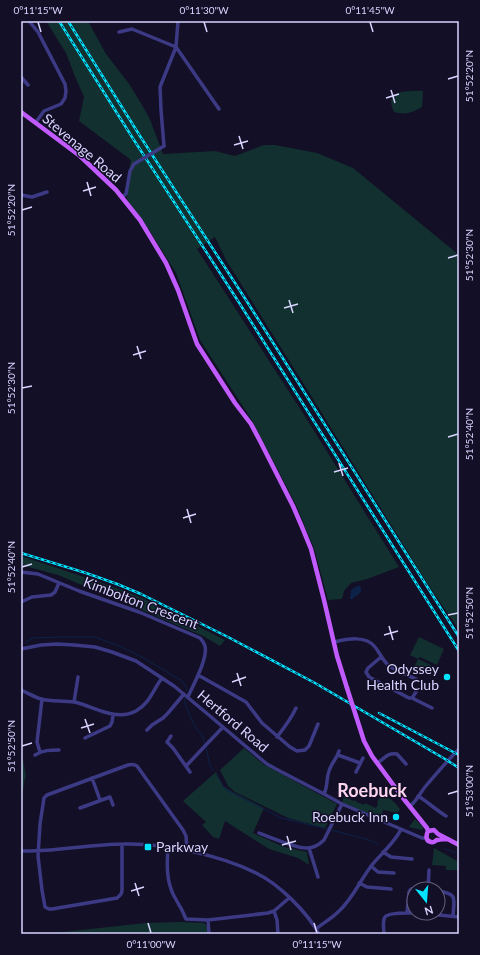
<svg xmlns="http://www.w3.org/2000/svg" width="480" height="955" font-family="Lato,sans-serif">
<rect width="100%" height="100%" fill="#130f26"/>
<path fill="#12302f" d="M46,21H88L106,54L130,85L149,117L163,154L215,151L235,156L264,145H275L317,153L353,168L459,255V630L427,583L305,386L226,260L215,237L197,249L306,418L399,567L367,579L351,583L344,591L342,599L328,600L314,548L296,505L253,422L200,340L176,273L148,228L127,200L128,176L131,160L79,121L84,97L74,74L66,53Z
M423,91L422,107C412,113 405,115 394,112C383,89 407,91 423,91Z
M21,556L99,582L140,597L225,640L220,646L203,636L58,575L21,565Z
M419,637L444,649L437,665L420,657L418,659L435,667L431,676L414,667L418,659L410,655Z
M244,748L263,764L337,804L325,828L288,818L235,792L228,786L220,770Z
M22,753L26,777L25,778L21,802V754Z
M216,772L223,786L233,792L264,808L253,833L284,847L307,852L309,865L298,858L269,849L225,821L219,839L213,837L202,825L206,822L183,801Z
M382,792C388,797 395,802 400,809L398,813L383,810L381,819L342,803L344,796L345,795L350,798L349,799L353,801L354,800L359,803H360L364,805L365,803L376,808L378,804L377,803Z
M415,819L423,827V829L422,830L409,827Z
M434,848L459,862V873L457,870H446V866L432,865Z
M181,922L204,923C208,926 207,930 207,934H44L146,923Z"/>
<path fill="#0c2248" d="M359,585C365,592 357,595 352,599H350L351,590Z"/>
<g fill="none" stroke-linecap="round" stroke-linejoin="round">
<path stroke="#0c2248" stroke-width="1" d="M26,642L33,638L61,637H94L117,645L142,657L182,681L186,687L187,691
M185,699V704L194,725L203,737L205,744
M206,747L210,766L214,771
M216,774L225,789L281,818L328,829
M331,830L366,839L378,844
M445,849L459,854"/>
<path stroke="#3d3a85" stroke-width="3.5" d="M29,21L38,32L65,84L66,91L65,98L61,104L44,111L36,122
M119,32L132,29L176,47L219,109
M21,77L28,85
M164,146L161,110L160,87L176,47L178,21
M21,195L32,197L47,192
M122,197L126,194L130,171L134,164
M21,572L38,574L79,591L139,612L200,638C202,640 204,643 205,646C208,659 193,685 188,697
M21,602L32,597L51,595L55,592L59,583
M334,642C347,639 366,635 375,647C380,653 382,659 388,665C395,671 407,675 416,679
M21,649L41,645L57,644L74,645L95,647L112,652L136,661L174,686L210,716L243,744L267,764L276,769L324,794L342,804L422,838H427
M381,657L368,668L366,672L369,677L409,698H412L432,708
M198,675L246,702L262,723L290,747L297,751L305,750L309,746L318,724
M21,690C28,693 34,697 41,699C51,702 63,700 74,702C94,706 115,722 136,711C150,703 153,690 162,678
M412,698L416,692
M74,702L78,677
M147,730L152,725L163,718L168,713L184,694
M171,736L167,742L173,748L190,772
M277,737C284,728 291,719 296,708
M85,738L110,726L112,722L113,715
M40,752L37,742L42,699
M35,755C43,750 50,750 59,750
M338,755L360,763
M377,763C384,759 388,752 397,754L406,764
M186,766L223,727
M356,772L363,758
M92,778L100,800
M324,794C328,786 326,779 329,771C331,764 337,758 339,751
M418,796C428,802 436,810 446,816
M410,806C416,802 420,793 425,787C436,774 447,761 459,749
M80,808L110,797L113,805
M259,833C269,837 298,849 307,848C314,848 319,845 324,840L342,804
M122,844V890C122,894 120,896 117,898L52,909H49L45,907L42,890L38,856L40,824L44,798L47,795L128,765C132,764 134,764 137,766L183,830L186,836L187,851
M168,847C167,863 166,879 173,894C175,898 177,901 179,905C182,909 184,915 186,919L208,920L268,913L274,911L289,898
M309,848L318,877
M21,851C55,852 90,844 124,844C164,843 220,855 256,873C279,884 307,912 319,934
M383,852L391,857L412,859
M371,866L378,872L394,873
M359,883L367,887L391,889
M428,889L429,870
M438,891C458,894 454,898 453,916
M274,911L277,920L278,934
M407,913L409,892L411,889H414
M419,913L459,917
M208,920L209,934
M316,929C323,923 331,919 338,912C353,899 360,880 372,865C381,854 396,841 401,829
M384,934C384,929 382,921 385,917C389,912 407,913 414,913"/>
<path stroke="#c25bff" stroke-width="4.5" d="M21,112L80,156L116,190L140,220L166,263L178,290L197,344L235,403L251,424L259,439L293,506L302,527L311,549L324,600L337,656L347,688
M356,716L364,741L372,756L403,798L427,828L428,831
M428,831L434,830L438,834L459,845
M428,831C426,835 425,841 431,842C435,843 434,841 437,840C441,839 445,839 448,839"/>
<defs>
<path id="rail" d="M59,21L132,137L238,301L459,651
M68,21L140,136L246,300L459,637
M21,553L86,573L117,584L141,594L228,637L315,683L445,759L459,768
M379,713L459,755"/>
</defs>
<use href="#rail" stroke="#00e5ff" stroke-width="2.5"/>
<use href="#rail" stroke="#130f26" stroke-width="1" stroke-dasharray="3" stroke-linecap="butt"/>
<path stroke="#3d3a85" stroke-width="3.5" d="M134,164L164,146"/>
<path stroke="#c25bff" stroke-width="4.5" d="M347,688L356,716"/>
</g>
<path fill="none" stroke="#d9d4ff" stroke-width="1.5" d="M38,22L41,32M204,22L207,32M370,22L373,32M448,79L458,76M391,90L395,103M386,98L399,94M239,136L243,149M234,145L248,141M87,182L91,196M83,191L96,187M22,210L32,207M448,258L458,255M289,300L293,313M284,308L298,304M137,346L141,359M133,355L146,351M22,388L32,386M448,437L458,434M339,463L343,476M334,472L348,468M187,509L191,523M183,518L196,514M22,567L32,564M448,615L458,613M389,626L393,640M384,635L398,631M237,673L241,686M232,682L246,677M85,719L90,733M81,728L94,724M22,746L32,743M448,794L458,791M287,836L291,850M282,845L296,841M135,883L139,896M131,891L144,887M148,923L151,933M314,923L317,933"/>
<g fill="#00e5ff" stroke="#130f26" stroke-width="1.5">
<circle cx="447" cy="677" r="4"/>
<circle cx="396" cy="817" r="4"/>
<rect x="144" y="843" width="8" height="8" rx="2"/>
</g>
<g text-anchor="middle" stroke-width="3" stroke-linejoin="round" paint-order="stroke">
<g font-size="14" fill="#d9d4ff" stroke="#130f26">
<text transform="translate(82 148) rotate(40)" y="5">Stevenage Road</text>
<text transform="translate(141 603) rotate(21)" y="5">Kimbolton Crescent</text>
<text transform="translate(233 721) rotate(40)" y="5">Hertford Road</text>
</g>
<g font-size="14" fill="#d9d4ff" stroke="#130f26" text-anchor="end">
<text x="439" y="674">Odyssey<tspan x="439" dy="16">Health Club</tspan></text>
<text x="388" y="822">Roebuck Inn</text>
<text x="156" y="852" text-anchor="start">Parkway</text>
</g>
<g font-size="18" font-weight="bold" fill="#ffd6f0" stroke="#130f26">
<text x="372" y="797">Roebuck</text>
</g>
</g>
<rect width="480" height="955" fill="none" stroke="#130f26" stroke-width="44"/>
<g transform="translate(426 901) rotate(163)"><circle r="19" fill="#130f26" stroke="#625e7d"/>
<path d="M0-3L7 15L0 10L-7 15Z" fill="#00e5ff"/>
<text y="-6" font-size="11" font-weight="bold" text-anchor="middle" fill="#d9d4ff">N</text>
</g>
<rect x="22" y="22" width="436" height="911" fill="none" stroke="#d9d4ff" stroke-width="1.5"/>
<g font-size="10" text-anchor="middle" fill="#d9d4ff">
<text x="38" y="14">0°11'15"W</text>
<text x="204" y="14">0°11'30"W</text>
<text x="370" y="14">0°11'45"W</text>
<text transform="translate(469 76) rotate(-90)" y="4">51°52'20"N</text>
<text transform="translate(11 210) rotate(-90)" y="4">51°52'20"N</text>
<text transform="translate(469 255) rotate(-90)" y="4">51°52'30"N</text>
<text transform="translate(11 388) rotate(-90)" y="4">51°52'30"N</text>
<text transform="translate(469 434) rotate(-90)" y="4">51°52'40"N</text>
<text transform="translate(11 567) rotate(-90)" y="4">51°52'40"N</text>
<text transform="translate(469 613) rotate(-90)" y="4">51°52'50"N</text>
<text transform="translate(11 746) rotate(-90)" y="4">51°52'50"N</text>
<text transform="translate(469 791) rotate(-90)" y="4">51°53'00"N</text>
<text x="151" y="948">0°11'00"W</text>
<text x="317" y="948">0°11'15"W</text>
</g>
</svg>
